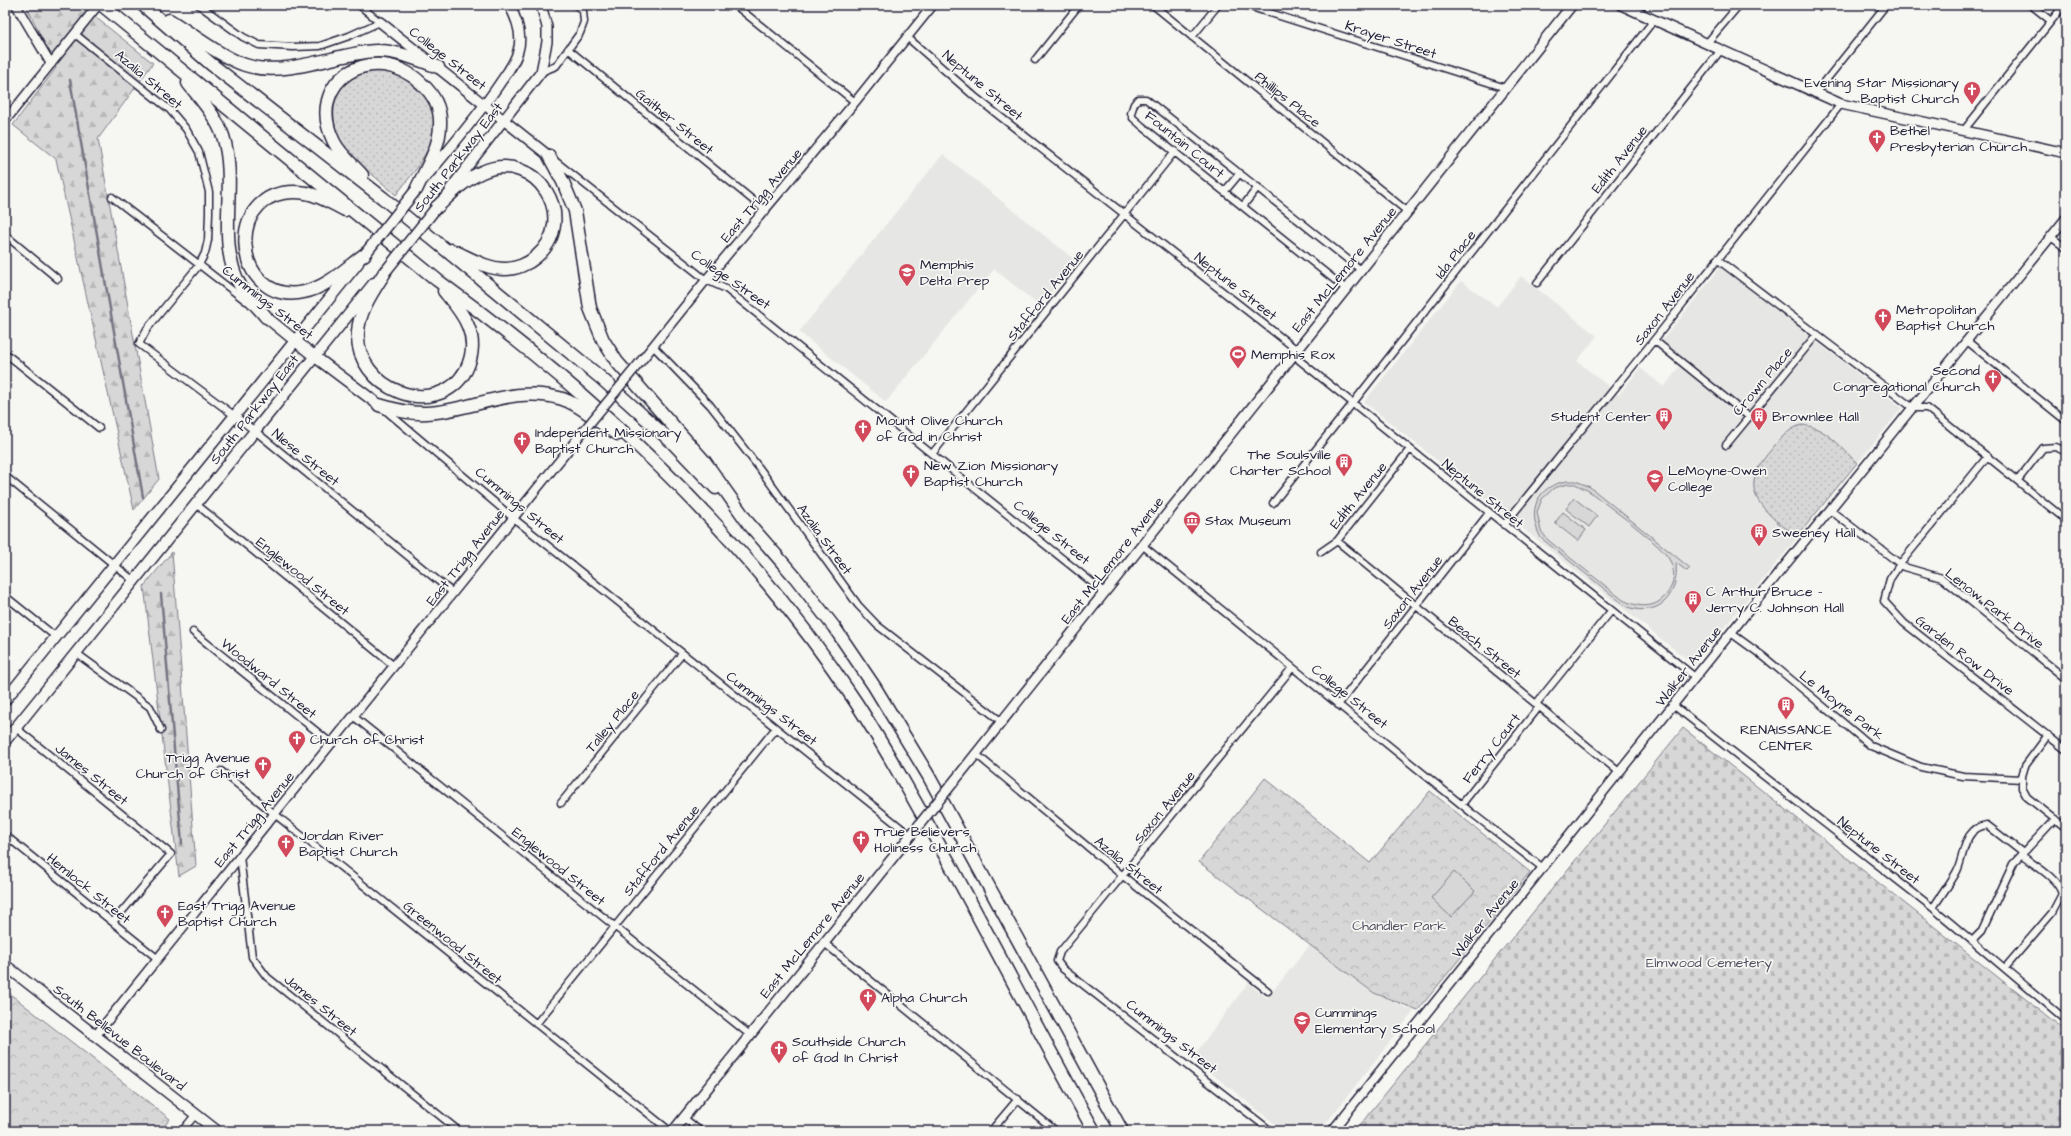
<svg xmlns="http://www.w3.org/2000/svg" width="2071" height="1136" font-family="'Architects Daughter',sans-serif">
<defs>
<pattern id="grass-dots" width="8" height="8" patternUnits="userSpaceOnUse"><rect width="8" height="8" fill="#d7d7d7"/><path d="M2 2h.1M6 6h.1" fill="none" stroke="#b8b8b9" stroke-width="1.8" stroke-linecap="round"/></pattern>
<pattern id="forest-firs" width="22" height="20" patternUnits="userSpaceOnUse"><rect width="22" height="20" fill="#d7d7d7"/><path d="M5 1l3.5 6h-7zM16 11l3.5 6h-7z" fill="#b8b8b9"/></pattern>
<pattern id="cemetery-stones" width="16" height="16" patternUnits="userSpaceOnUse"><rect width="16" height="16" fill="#d7d7d7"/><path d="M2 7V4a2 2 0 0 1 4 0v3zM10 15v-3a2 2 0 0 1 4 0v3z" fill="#b8b8b9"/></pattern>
<pattern id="park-crowns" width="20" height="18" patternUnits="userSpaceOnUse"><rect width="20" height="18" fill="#d7d7d7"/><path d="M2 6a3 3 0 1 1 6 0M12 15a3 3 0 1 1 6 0" fill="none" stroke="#b8b8b9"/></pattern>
</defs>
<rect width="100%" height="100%" fill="#f6f6f2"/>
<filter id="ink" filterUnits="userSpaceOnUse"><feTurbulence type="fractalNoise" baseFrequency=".025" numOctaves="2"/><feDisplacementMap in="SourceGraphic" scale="8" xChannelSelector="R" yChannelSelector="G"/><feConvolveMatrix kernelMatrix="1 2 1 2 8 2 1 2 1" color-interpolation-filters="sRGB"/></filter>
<g filter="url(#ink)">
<path fill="#e6e6e4" d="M943,154L1076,261L1040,306L994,269L886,402L799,332Z
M1721,267L1902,408L1694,665L1364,402L1461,281L1497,307L1521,276L1597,336L1577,361L1619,395L1640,368L1664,387L1679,367L1656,348Z
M1310,945L1374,993L1414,1011L1320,1131H1284L1192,1058L1248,983L1267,998Z"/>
<path fill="url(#grass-dots)" stroke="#7c7c89" d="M375,69L399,74L425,93L433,110L435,128L431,144L417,168L396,195C380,180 359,166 346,149C327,126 329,86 360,73C364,71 370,70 375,69Z
M1801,425C1825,426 1841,447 1857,463L1799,534C1787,530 1778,524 1769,514C1746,491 1751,473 1771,450C1780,439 1787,430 1801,425Z"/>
<path fill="url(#forest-firs)" stroke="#7c7c89" d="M26,5H80L153,63L98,139L159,479L134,510L56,159L13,125L56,68Z
M172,552L196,866L179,876L144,586Z"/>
<path fill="url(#cemetery-stones)" stroke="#7c7c89" d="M1683,728L2066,1031V1131H1355Z"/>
<path fill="url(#park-crowns)" stroke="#7c7c89" d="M1265,778L1370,863L1430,791L1530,872L1418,1010L1374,993L1199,862Z
M5,990L170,1119L160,1131H5Z"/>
<path fill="#d7d7d7" stroke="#7c7c89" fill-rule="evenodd" d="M1568,481H1576L1590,487L1690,568L1687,571L1676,563C1679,595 1660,618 1627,607L1541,538C1526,511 1537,485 1568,481ZM1568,484H1575L1589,491C1606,505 1663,545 1670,561C1677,575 1673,590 1661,600C1650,609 1635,606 1623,600L1548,540L1541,531L1537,512L1542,499L1554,488Z
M1574,498L1597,516L1589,527L1566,509Z
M1563,512L1586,530L1578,541L1555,523Z
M1454,872L1475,891L1451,917L1431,898Z"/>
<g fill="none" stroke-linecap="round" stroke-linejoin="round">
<path stroke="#757583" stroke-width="2.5" d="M70,80L143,497
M161,594L182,844"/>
<defs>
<path id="minor" d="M199,5L243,37L259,45L293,47L320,46L349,36L380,22L359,5
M735,5L855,102
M1153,5L1408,212
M1245,5L1506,88
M2031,5L2051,21
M75,34L170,110L186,129L199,152L209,192V213L208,240L205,253L199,265L147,329L139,344L255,431L453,593
M907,37L974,96L1297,350L1299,360L1695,677
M1192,37L1218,5
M1707,43L1739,5
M568,49L766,211
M1035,60L1079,5
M541,72L556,66L580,33L584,22L583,11L576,5
M1815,94L1886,5
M1964,130L2064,5
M554,160L706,280L726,289L1104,592
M1225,191L1240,173
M112,197L246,301
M1243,206L1258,187
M5,235L58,279
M2051,237L2066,248
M1717,259L1913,408H1927L2066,520
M1537,283L1721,50
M1346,289L1142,126L1133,118L1131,113L1134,104L1138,99H1146L1361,270
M1654,340L1748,416
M1967,341L2066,421
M653,346L710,405L760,469L858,605L877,625L1002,722
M5,353L99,428
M385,410L512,517L910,835
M1726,445L1817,334
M932,454L1175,151
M1988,456L1900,564L1890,579L1884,601L1904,623L2066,750
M5,476L134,581
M2018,480L2043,448L2056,447L2066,452
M1273,503L1353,403L1654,20
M196,504L394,666
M1830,510L1904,567L1942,578L2066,679
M1504,525L1654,340L1841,104
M1337,541L1619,772
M1142,545L1473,814L1543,868
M1321,552L1337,541L1410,449
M5,596L56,637
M193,632L331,743
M1731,633L1764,657L1871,746L1921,767L1963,776L2022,779
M76,653L150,707L161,730
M1536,704L1611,611
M1338,705L1489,513
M1673,705L1933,908L2066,1020
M353,716L750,1035
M16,728L171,854L113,922
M2048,735L2025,766L2022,776V788L2027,797L2066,828
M976,754L1123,876L1268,991
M221,771L670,1131
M561,803L682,654
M1462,804L1539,707
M5,835L158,959
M240,856L252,957L267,977L459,1131
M1933,908C1941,895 1950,884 1957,871C1965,854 1963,828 1987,825L2023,853
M1973,940L1982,931L2013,864L2055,819
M823,942L1056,1131
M2005,968L2052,913L2062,894C2058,878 2034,865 2021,855
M536,1024L775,729
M684,1118L700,1131
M182,1131L196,1114
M991,1131L1018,1099
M1271,1131L1063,969L1057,961L1060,952L1292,668"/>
<path id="tertiary" d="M16,5L51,64
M5,121L98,5
M641,361L706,280L855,102L933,5
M96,1035L581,434
M1332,1131L1765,590L2066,218"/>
<path id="secondary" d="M1621,5L1841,104L2066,153
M380,22L549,156
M426,177C452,146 478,116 500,83C507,73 515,63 518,51C523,35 517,19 509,5
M450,189L541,72L547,42V27L541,5
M960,774L1572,5
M673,1131L915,830"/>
<path id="primary" d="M266,317L314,356L379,405
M5,700L358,263
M5,741L374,283
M5,965L217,1131"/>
<path id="motorway" d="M102,5L437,280C598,397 745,534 855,701C890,754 920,811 951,866C999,955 1045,1043 1094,1131
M143,5L211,64L383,198L601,378L673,443L716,488
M169,20C191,33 221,57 245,65C275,75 313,63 344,56C356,54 368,50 380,51C400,52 420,60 438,67
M188,83C201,100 216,116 223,136C239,185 214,243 242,289C249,299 259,308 266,317
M549,156L563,182L575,211L590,308L603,340L617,362L705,462L749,524L795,577L834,627L874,686L928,775L1122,1131
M362,175C353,165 340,154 334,142C303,81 374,38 422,84C434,95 441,109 440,125C440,148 425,170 416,190
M436,208C450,195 464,180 482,172C536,148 581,219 536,257C528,264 516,269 505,269C486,269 468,257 451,250
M345,210C333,204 319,195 306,193C220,180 231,308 304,292C328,287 346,268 365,254
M385,272C374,290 359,310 358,332C354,388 436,423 466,370C473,356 474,340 468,326C463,313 453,302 444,291
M379,405C395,410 410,414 427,413C471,411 513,385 559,398C581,404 598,423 618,434"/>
</defs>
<use href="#minor" stroke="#22223b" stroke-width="9"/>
<use href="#tertiary" stroke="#22223b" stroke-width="11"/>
<use href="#secondary" stroke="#22223b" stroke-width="12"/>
<use href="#primary" stroke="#22223b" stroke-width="13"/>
<use href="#motorway" stroke="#22223b" stroke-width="15"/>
<use href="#minor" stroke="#f6f6f2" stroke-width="6"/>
<use href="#tertiary" stroke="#f6f6f2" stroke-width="8"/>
<use href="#secondary" stroke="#f6f6f2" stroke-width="9"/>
<use href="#primary" stroke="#f6f6f2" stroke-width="10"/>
<use href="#motorway" stroke="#f6f6f2" stroke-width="12"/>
<defs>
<path id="tertiary-bridge" d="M581,434L641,361"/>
<path id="secondary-bridge" d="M915,830L960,774"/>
<path id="primary-bridge" d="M365,254L416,190
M385,272L436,208"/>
</defs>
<use href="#tertiary-bridge" stroke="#22223b" stroke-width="11" stroke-linecap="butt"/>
<use href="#secondary-bridge" stroke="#22223b" stroke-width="12" stroke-linecap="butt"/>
<use href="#primary-bridge" stroke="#22223b" stroke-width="13" stroke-linecap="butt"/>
<use href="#tertiary-bridge" stroke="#f6f6f2" stroke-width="8"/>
<use href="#secondary-bridge" stroke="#f6f6f2" stroke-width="9"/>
<use href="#primary-bridge" stroke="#f6f6f2" stroke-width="10"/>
</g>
</g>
<defs>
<symbol id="church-pin" viewBox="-11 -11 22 30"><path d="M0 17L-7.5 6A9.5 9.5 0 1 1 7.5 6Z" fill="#d1495b" stroke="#f6f6f2"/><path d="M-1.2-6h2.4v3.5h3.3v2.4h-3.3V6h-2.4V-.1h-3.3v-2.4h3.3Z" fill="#fff"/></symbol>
<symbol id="school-pin" viewBox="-11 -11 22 30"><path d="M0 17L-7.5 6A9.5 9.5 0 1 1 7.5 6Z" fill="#d1495b" stroke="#f6f6f2"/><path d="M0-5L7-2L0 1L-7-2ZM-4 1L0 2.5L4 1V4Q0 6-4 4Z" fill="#fff"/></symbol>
<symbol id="stadium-pin" viewBox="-11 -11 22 30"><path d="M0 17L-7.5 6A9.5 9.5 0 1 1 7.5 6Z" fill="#d1495b" stroke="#f6f6f2"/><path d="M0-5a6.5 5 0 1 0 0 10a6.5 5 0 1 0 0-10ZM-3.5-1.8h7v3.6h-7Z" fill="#fff"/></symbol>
<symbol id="building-pin" viewBox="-11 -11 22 30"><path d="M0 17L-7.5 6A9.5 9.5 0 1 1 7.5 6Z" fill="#d1495b" stroke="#f6f6f2"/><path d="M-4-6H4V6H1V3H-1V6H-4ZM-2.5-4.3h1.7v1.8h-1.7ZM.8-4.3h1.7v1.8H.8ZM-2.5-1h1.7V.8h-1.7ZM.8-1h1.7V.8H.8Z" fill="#fff"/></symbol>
<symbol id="university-pin" viewBox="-11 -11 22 30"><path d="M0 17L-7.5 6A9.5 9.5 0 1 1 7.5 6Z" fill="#d1495b" stroke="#f6f6f2"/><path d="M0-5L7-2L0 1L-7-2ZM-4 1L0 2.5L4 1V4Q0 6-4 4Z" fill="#fff"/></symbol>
<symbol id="museum-pin" viewBox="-11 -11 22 30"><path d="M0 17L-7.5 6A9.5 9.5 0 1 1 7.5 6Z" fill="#d1495b" stroke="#f6f6f2"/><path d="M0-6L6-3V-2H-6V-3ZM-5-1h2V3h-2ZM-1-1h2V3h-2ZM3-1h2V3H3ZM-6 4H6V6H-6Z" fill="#fff"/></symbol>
</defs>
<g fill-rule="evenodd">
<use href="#church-pin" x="1962" y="80" width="20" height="27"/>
<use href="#church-pin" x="1867" y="128" width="20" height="27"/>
<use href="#school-pin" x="897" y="262" width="20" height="27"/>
<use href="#church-pin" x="1873" y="307" width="20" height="27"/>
<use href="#stadium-pin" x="1228" y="344" width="20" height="27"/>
<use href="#church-pin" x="1983" y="368" width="20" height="27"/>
<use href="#building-pin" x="1654" y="406" width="20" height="27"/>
<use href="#building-pin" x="1749" y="406" width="20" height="27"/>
<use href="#church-pin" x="853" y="418" width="20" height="27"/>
<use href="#church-pin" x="512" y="430" width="20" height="27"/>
<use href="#building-pin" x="1334" y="452" width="20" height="27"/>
<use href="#church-pin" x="901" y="463" width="20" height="27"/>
<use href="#university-pin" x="1645" y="468" width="20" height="27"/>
<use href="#museum-pin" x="1182" y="510" width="20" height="27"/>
<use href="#building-pin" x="1749" y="522" width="20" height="27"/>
<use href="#building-pin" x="1683" y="589" width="20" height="27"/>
<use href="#building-pin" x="1776" y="695" width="20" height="27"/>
<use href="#church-pin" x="287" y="729" width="20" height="27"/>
<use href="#church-pin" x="253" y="755" width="20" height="27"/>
<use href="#church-pin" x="851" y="829" width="20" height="27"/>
<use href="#church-pin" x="276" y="833" width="20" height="27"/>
<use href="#church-pin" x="155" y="903" width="20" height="27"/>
<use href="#church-pin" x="858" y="987" width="20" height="27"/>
<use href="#school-pin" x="1292" y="1010" width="20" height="27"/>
<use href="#church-pin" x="769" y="1039" width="20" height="27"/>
</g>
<g text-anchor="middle" stroke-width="3.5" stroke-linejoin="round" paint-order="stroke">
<g font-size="14" fill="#22223b" stroke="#f6f6f2">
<text transform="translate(1391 39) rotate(18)" y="5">Krayer Street</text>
<text transform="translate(448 58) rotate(38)" y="5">College Street</text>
<text transform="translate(149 79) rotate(40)" y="5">Azalia Street</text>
<text transform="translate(983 85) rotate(40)" y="5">Neptune Street</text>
<text transform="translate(1288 99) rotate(39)" y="5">Phillips Place</text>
<text transform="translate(675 121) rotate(39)" y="5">Gaither Street</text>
<text transform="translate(1185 144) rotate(39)" y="5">Fountain Court</text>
<text transform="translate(458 157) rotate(-52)" y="5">South Parkway East</text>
<text transform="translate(1619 159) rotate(-52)" y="5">Edith Avenue</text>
<text transform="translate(761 195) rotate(-50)" y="5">East Trigg Avenue</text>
<text transform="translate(1455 254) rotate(-52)" y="5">Ida Place</text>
<text transform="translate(1344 269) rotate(-51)" y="5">East McLemore Avenue</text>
<text transform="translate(731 279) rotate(35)" y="5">College Street</text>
<text transform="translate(1236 286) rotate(38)" y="5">Neptune Street</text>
<text transform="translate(1045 295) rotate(-51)" y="5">Stafford Avenue</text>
<text transform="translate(268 302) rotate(38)" y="5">Cummings Street</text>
<text transform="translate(1664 308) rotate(-52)" y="5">Saxon Avenue</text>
<text transform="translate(1762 381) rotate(-50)" y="5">Crown Place</text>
<text transform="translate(254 409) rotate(-52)" y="5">South Parkway East</text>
<text transform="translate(306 457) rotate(39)" y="5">Niese Street</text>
<text transform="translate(1483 493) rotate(39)" y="5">Neptune Street</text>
<text transform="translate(1358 495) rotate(-51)" y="5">Edith Avenue</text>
<text transform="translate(520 505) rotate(40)" y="5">Cummings Street</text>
<text transform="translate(1052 532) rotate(39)" y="5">College Street</text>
<text transform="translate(825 539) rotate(54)" y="5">Azalia Street</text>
<text transform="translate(465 557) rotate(-52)" y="5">East Trigg Avenue</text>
<text transform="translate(1112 560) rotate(-52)" y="5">East McLemore Avenue</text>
<text transform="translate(303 576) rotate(39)" y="5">Englewood Street</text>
<text transform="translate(1412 592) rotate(-52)" y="5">Saxon Avenue</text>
<text transform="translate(1995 608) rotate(38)" y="5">Lenow Park Drive</text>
<text transform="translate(1485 647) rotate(39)" y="5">Beach Street</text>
<text transform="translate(1965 655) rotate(38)" y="5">Garden Row Drive</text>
<text transform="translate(1688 666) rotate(-52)" y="5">Walker Avenue</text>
<text transform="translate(269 678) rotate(39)" y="5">Woodward Street</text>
<text transform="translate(1350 696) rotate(39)" y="5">College Street</text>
<text transform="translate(1842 705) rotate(38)" y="5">Le Moyne Park</text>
<text transform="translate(772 708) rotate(38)" y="5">Cummings Street</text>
<text transform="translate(612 721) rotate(-51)" y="5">Talley Place</text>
<text transform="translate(1491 748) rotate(-52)" y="5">Ferry Court</text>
<text transform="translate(92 774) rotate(39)" y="5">James Street</text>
<text transform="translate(1164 807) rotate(-51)" y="5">Saxon Avenue</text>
<text transform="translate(254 819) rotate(-51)" y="5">East Trigg Avenue</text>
<text transform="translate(661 850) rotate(-51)" y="5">Stafford Avenue</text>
<text transform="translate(1879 850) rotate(38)" y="5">Neptune Street</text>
<text transform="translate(1129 865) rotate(39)" y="5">Azalia Street</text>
<text transform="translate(559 866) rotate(39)" y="5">Englewood Street</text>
<text transform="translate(89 888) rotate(39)" y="5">Hemlock Street</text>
<text transform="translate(1485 918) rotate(-51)" y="5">Walker Avenue</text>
<text transform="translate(812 935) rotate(-51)" y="5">East McLemore Avenue</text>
<text transform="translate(453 942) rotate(39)" y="5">Greenwood Street</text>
<text transform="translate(321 1005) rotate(39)" y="5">James Street</text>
<text transform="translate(1172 1036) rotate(38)" y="5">Cummings Street</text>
<text transform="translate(120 1037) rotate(38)" y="5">South Bellevue Boulevard</text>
</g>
<g font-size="14" fill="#22223b" stroke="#f6f6f2" text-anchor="start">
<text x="1959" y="87" text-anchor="end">Evening Star Missionary<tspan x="1959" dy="16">Baptist Church</tspan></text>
<text x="1890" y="135">Bethel<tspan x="1890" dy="16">Presbyterian Church</tspan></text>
<text x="920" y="269">Memphis<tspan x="920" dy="16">Delta Prep</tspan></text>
<text x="1896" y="314">Metropolitan<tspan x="1896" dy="16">Baptist Church</tspan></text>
<text x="1251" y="359">Memphis Rox</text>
<text x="1980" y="375" text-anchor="end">Second<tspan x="1980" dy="16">Congregational Church</tspan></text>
<text x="1651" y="421" text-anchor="end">Student Center</text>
<text x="1772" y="421">Brownlee Hall</text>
<text x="876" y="425">Mount Olive Church<tspan x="876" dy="16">of God in Christ</tspan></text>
<text x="535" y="437">Independent Missionary<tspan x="535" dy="16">Baptist Church</tspan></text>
<text x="1331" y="459" text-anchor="end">The Soulsville<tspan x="1331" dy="16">Charter School</tspan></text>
<text x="924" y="470">New Zion Missionary<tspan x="924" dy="16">Baptist Church</tspan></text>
<text x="1668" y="475">LeMoyne-Owen<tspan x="1668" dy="16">College</tspan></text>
<text x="1205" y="525">Stax Museum</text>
<text x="1772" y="537">Sweeney Hall</text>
<text x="1706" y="596">C Arthur Bruce -<tspan x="1706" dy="16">Jerry C. Johnson Hall</tspan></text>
<text x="1786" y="734" text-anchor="middle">RENAISSANCE<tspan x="1786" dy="16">CENTER</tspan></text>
<text x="310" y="744">Church of Christ</text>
<text x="250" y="762" text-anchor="end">Trigg Avenue<tspan x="250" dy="16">Church of Christ</tspan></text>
<text x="874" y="836">True Believers<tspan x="874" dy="16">Holiness Church</tspan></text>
<text x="299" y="840">Jordan River<tspan x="299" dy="16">Baptist Church</tspan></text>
<text x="178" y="910">East Trigg Avenue<tspan x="178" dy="16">Baptist Church</tspan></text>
<text x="881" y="1002">Alpha Church</text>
<text x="1315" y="1017">Cummings<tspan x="1315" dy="16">Elementary School</tspan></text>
<text x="792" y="1046">Southside Church<tspan x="792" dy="16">of God In Christ</tspan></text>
</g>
<g font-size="14" fill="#4f4f62" stroke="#f6f6f2">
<text x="1399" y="930">Chandler Park</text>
<text x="1709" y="967">Elmwood Cemetery</text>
</g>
</g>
<rect width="2071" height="1136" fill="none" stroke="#f6f6f2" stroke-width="20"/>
<rect x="10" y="10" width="2051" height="1116" fill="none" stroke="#22223b" stroke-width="1.5" filter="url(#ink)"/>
</svg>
